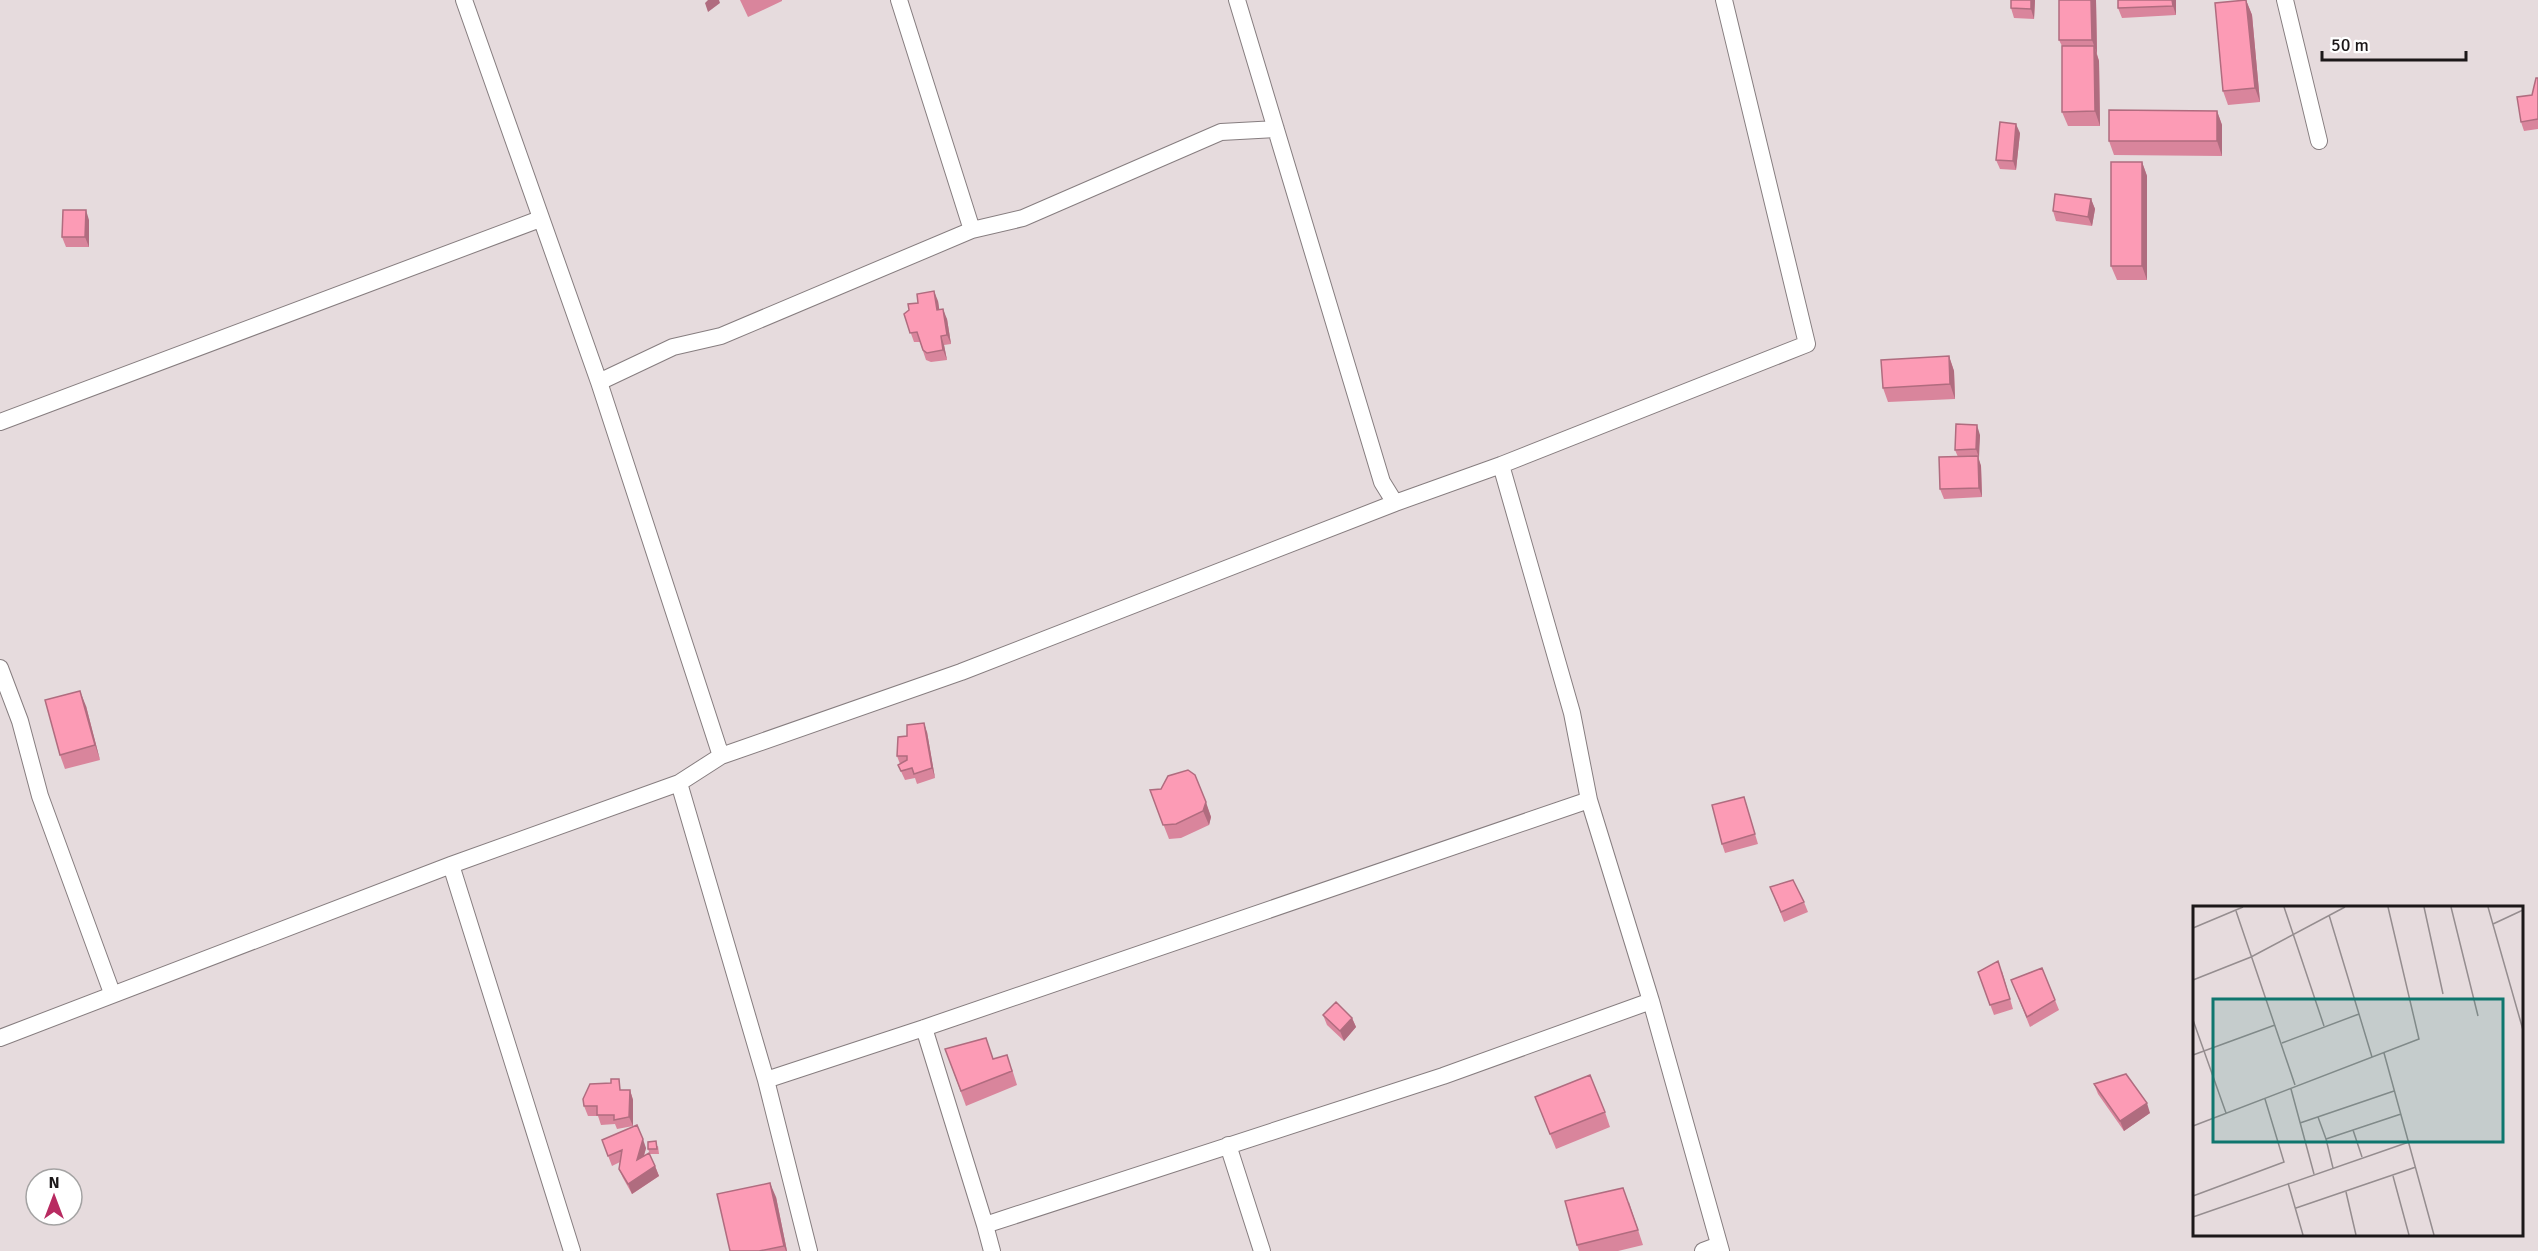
<svg xmlns="http://www.w3.org/2000/svg" width="2538" height="1251" font-family="Signika,sans-serif">
<rect width="100%" height="100%" fill="#e6dbdd"/>
<g fill="none" stroke-linecap="round" stroke-linejoin="round">
<defs>
<path id="street" d="M464,0L599,382L721,756
M899,0L972,230
M1237,0L1382,482L1395,503
M2285,0L2319,141
M599,382L673,347L721,336L972,230L1023,218L1221,132L1276,129
M0,422L540,219
M1501,465L1572,713L1589,800L1651,1001L1721,1251
M0,668L20,721L40,796L112,993
M679,783L766,1080L809,1251
M451,865L572,1251
M924,1028L985,1225
M0,1038L451,865L679,783L721,756L961,672L1395,503L1501,465L1807,344L1724,0
M766,1080L924,1028L1589,800
M1228,1145L1262,1251
M992,1251L985,1225L1443,1076L1651,1001
M1703,1251L1719,1245"/>
</defs>
<use href="#street" stroke="#867d7f" stroke-width="18"/>
<use href="#street" stroke="#fff" stroke-width="16"/>
</g>
<path fill="#d9859c" d="M740,0H782V1L748,17Z
M2011,0H2035L2034,19L2014,18L2011,8Z
M2096,0L2097,54L2099,61L2100,126H2068L2062,112V46L2059,40Z
M2118,0H2176V15L2122,18L2118,8Z
M2246,0L2252,15L2260,102L2228,105L2223,91Z
M2538,78V129L2524,131L2521,122L2532,95Z
M2217,111L2222,125V156L2114,155L2109,141Z
M2020,133L2016,170L2000,169L1996,160Z
M2142,162L2147,176V280H2117L2111,266Z
M2091,199L2095,209L2092,226L2056,221L2053,211Z
M89,220V247H66L62,237Z
M938,301L939,310L947,319L951,344L944,345L947,360L931,362L926,360L920,342H914L904,314Z
M1949,356L1954,371L1955,399L1888,402L1883,388Z
M1980,435L1978,458L1981,466L1982,497L1944,499L1940,489L1958,457L1955,450Z
M86,706L100,760L65,769L60,755Z
M927,732L935,778L917,784L915,778L905,780L898,765L900,764L897,756L907,736Z
M1195,775L1211,817L1209,825L1181,838L1169,839L1150,790L1161,789Z
M1744,797L1758,844L1725,853L1722,844Z
M1774,896L1804,902L1808,912L1784,922Z
M2042,968L2059,1010L2030,1027L2011,980Z
M2002,971L2013,1009L1994,1015L1978,972Z
M1323,1015L1352,1018L1356,1027L1344,1041L1327,1025Z
M945,1049L994,1059L1012,1069L1017,1085L966,1106Z
M2094,1084L2150,1113L2124,1131L2098,1094Z
M623,1090H630L633,1100V1126L617,1129L615,1124L601,1125L598,1116H588L584,1106Z
M1535,1097L1605,1112L1610,1127L1556,1149Z
M602,1140L646,1148L644,1156L655,1166L659,1176L632,1194L623,1178L619,1169L620,1162L612,1166Z
M658,1146L659,1154H650L648,1149Z
M776,1197L787,1251H730Z
M1629,1202L1643,1245L1618,1251H1579L1577,1245Z"/>
<path fill="#b06c7f" d="M708,0H719L720,3L708,12L705,3Z
M2031,0H2035L2034,19L2031,9Z
M2091,0H2096L2097,54L2092,40Z
M2172,0H2176V15L2173,6Z
M2246,0L2252,15L2260,102L2255,88Z
M2094,46L2099,61L2100,126L2095,111Z
M2217,111L2222,125V156L2217,141Z
M2016,124L2020,133L2016,170L2013,161Z
M2142,162L2147,176V280L2142,266Z
M2091,199L2095,209L2092,226L2088,217Z
M86,210L89,220V247L85,237Z
M934,291L938,301L941,320L937,310Z
M943,309L947,319L951,344L947,335Z
M941,336L944,345L947,360L943,350Z
M1949,356L1954,371L1955,399L1950,384Z
M1977,425L1980,435L1979,458L1976,449Z
M1978,456L1981,466L1982,497L1979,488Z
M80,691L86,706L100,760L95,745Z
M924,723L927,732L935,778L932,768Z
M1206,802L1211,817L1209,825L1203,811Z
M1352,1018L1356,1027L1344,1041L1340,1031Z
M630,1090L633,1100V1126L629,1117Z
M2147,1103L2150,1113L2124,1131L2120,1121Z
M643,1139L646,1148L640,1169L637,1160Z
M655,1166L659,1176L632,1194L628,1184Z
M770,1183L776,1197L787,1251H786L784,1246Z"/>
<path fill="#fc9bb5" stroke="#b06c7f" stroke-width="1.5" d="M2011,0H2031V9L2011,8Z
M2059,0H2091L2092,40H2059Z
M2118,0H2172L2173,6L2118,8Z
M2246,0L2255,88L2223,91L2215,3Z
M2062,46H2094L2095,111L2062,112Z
M2536,78H2538V119L2521,122L2517,97L2532,95Z
M2109,110L2217,111V141H2109Z
M2000,122L2016,124L2013,161L1996,160Z
M2111,162H2142V266H2111Z
M2055,194L2091,199L2088,217L2053,211Z
M63,210H86L85,237H62Z
M934,291L937,310L943,309L947,335L941,336L943,350L927,353L923,350L917,332L910,333L904,314L909,310L908,304L918,303L917,294Z
M1949,356L1950,384L1883,388L1881,360Z
M1956,424L1977,425L1976,449L1955,450Z
M1978,456L1979,488L1940,489L1939,457Z
M80,691L95,745L60,755L45,700Z
M924,723L932,768L914,774L912,768L901,771L898,765L907,760V756H897L898,737L907,736V725Z
M1188,770L1195,775L1206,802L1203,811L1176,824L1163,825L1150,790L1161,789L1168,776Z
M1744,797L1755,834L1722,844L1712,805Z
M1793,880L1804,902L1781,912L1770,887Z
M1998,961L2010,999L1990,1005L1978,972Z
M2042,968L2055,1000L2027,1017L2011,980Z
M1336,1002L1352,1018L1340,1031L1323,1015Z
M986,1038L993,1059L1007,1055L1012,1071L961,1091L945,1049Z
M2126,1074L2147,1103L2120,1121L2094,1084Z
M1590,1075L1605,1112L1550,1134L1535,1097Z
M611,1079H619L620,1090H630L629,1117L614,1120V1115H597V1106H584L583,1099L590,1084L611,1083Z
M637,1125L643,1139L637,1160L649,1153L655,1166L628,1184L619,1169L622,1150L608,1156L602,1140Z
M656,1141L657,1149H648V1142Z
M770,1183L784,1246L759,1251H730L717,1194Z
M1623,1188L1638,1230L1577,1245L1565,1201Z"/>
<g transform="translate(2193 906)">
<rect width="330" height="330" fill="#e6dbdd"/>
<path fill="none" stroke="#958d8f" stroke-width="1.5" d="M91,1L131,120M231,1L250,88M258,1L285,110M295,1L330,124M43,5L102,179M136,9L179,151M300,18L330,4M0,22L50,1M0,74L58,51L152,1M0,114L33,207M89,137L166,108M191,147L241,329M0,149L82,119M98,183L121,268M125,211L133,233M107,217L201,185M0,220L226,133L195,1M160,224L169,251M140,262L133,233L208,208M200,270L216,329M95,277L110,329M153,286L163,329M0,290L91,256L72,193M103,302L223,261M0,311L216,236"/>
<path fill="#0f766e" fill-opacity="0.15" stroke="#0f766e" stroke-width="3" d="M20,93H310V236H20Z"/>
<rect width="330" height="330" fill="none" stroke="#1c1819" stroke-width="3"/>
</g>
<g transform="translate(54 1197)"><circle r="28" fill="#ffffff" stroke="#a4a3a3" stroke-width="1.5"/>
<path d="M0-4.5L10 22L0 15L-10 22Z" fill="#b82b61"/>
<text y="-9" font-size="16" font-weight="bold" text-anchor="middle" fill="#1c1819">N</text>
</g>
<path d="M2322 51v9h144v-9" fill="none" stroke="#1c1819" stroke-width="3"/>
<text x="2331" y="51" font-size="18" fill="#1c1819" stroke="#ffffff" stroke-width="4.5" paint-order="stroke">50 m</text>
</svg>
